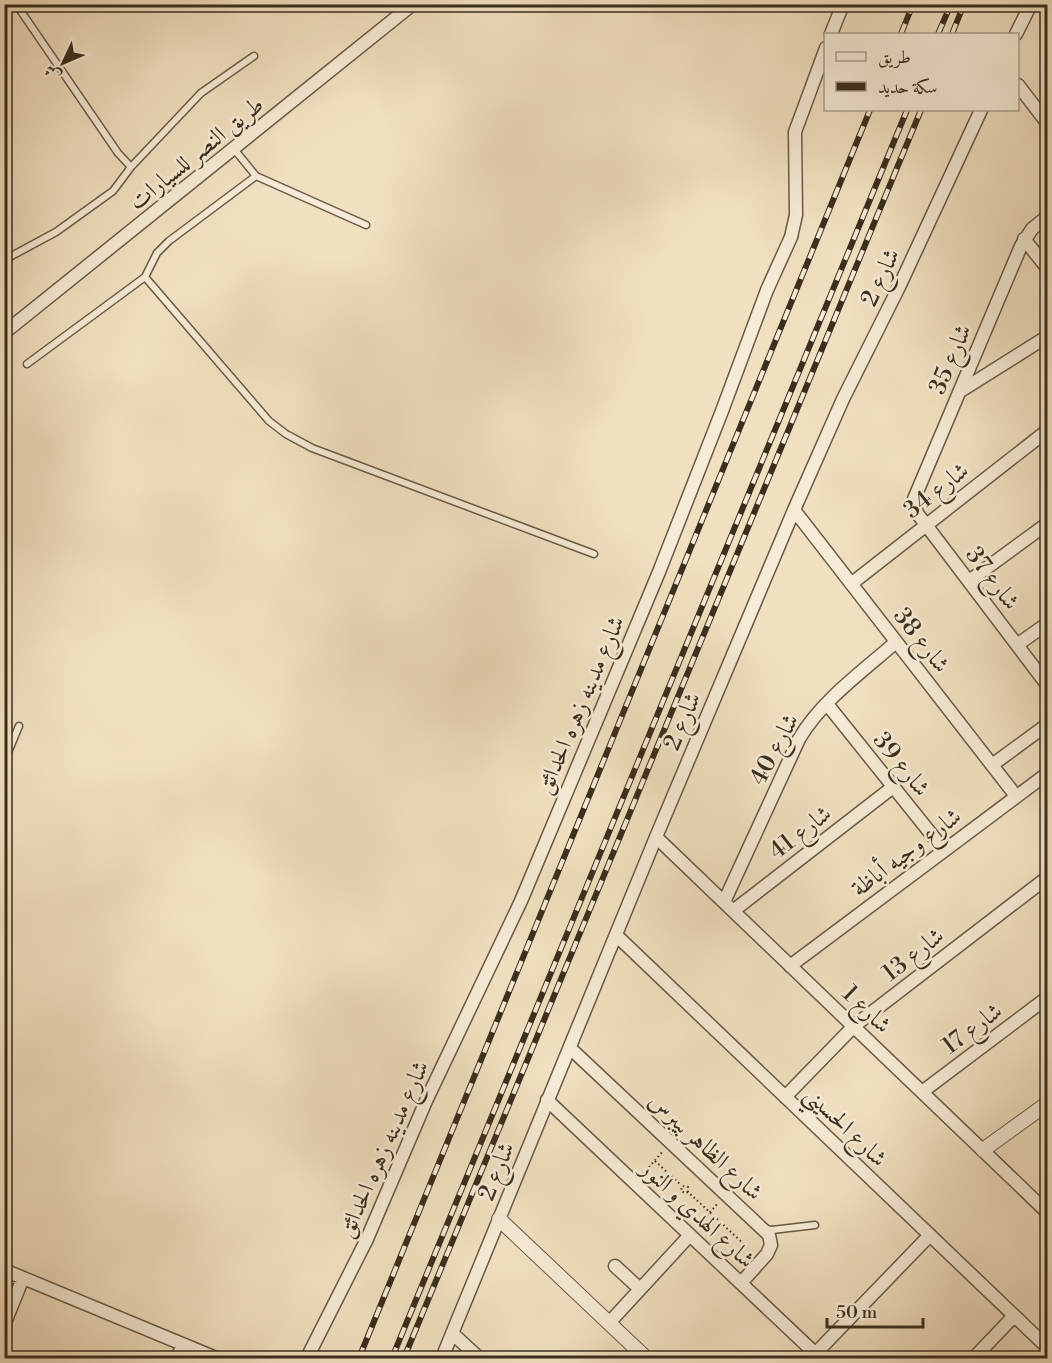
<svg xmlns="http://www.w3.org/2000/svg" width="1052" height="1363" font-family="'Libre Bodoni',Amiri,serif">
<rect width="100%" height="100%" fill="#f1e0c0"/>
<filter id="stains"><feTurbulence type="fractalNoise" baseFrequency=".00333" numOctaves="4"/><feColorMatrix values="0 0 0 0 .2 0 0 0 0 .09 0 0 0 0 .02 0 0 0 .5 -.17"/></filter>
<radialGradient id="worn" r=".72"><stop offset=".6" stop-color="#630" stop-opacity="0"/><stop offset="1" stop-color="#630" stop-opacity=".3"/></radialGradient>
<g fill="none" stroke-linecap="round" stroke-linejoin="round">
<defs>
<path id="service" d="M16,4L118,153L131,167L201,93L254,56
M234,149L256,176L366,225
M4,260L56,232L113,191L131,167
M145,277L269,421L286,434L312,448L594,554
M27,364L145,277L157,253L169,241L256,176
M4,762L19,726
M766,1229L772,1230L815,1225"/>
<path id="minor" d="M831,34L843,4
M1016,34L1031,4
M1018,85L1048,124
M1048,216L1032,229L1021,246L914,499L917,513L1048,686
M1024,239L1048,269
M4,333L413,4
M959,392L1048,336
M794,510L1016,796
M969,581L1048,523
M851,584L1048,430
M1017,645L1048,623
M827,704L944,850
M992,765L1048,724
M656,837L1048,1213
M724,902L799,739C822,700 862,672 896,642
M733,911L893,787
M616,935L1048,1348
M790,966L1048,773
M570,1048L769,1235L771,1245L767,1254L741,1283
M922,1092L1048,997
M785,1097L854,1026L1048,877
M547,1100L820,1358
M615,1266L640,1289
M4,1270L216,1358
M609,1323L690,1235
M4,1325L23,1278
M452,1333L479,1358
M815,1354L930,1235
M177,1358L183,1345
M307,1358L367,1239L426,1101L521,901L659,572L722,411L767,290L791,237L796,215L795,132L826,48
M442,1358L656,837L794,510L843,399L899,287L981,110
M974,1358L1014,1316"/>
<path id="tertiary" d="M983,1150L1048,1103
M499,1219L646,1358"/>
</defs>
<use href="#service" stroke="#685a46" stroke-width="9"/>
<use href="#minor" stroke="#685a46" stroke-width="15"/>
<use href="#tertiary" stroke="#685a46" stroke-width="16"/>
<path stroke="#3a2e1e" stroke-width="2" stroke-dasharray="1.5 3" stroke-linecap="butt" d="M655,1161L681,1185
M643,1174L663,1151
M688,1192L685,1193L681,1191L682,1186L688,1187V1192L746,1246
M698,1226L718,1203"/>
<use href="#service" stroke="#f6ebd6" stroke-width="6"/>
<use href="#minor" stroke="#f6ebd6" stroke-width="12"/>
<use href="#tertiary" stroke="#f6ebd6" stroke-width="14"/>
<defs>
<path id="rail" d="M901,34L913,4
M938,34L951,4
M952,34L964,4
M359,1358L870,110
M392,1358L907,110
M404,1358L921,110"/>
</defs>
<use href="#rail" stroke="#3a2e1e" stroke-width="6"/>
<use href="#rail" stroke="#f6ebd6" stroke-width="4" stroke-dasharray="11" stroke-linecap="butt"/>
</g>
<g text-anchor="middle" stroke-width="5" stroke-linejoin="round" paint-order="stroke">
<g font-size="24" fill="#3a2e1e" stroke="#f6ebd6">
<text transform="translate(196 153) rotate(-39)" y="8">طريق النصر للسيارات</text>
<text transform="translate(880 277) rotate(-65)" y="8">شارع 2</text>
<text transform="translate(950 359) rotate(-67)" y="8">شارع 35</text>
<text transform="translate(936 490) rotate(-38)" y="8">شارع 34</text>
<text transform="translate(993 578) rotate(53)" y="8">شارع 37</text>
<text transform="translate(922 640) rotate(52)" y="8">شارع 38</text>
<text transform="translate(580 705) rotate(-67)" y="8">شارع مدينه زهره الحدائق</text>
<text transform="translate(682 721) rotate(-67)" y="8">شارع 2</text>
<text transform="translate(774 749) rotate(-62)" y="8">شارع 40</text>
<text transform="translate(902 764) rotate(51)" y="8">شارع 39</text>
<text transform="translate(800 832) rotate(-38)" y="8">شارع 41</text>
<text transform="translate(906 852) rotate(-37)" y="8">شارع وجيه أباظة</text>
<text transform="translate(913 954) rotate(-38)" y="8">شارع 13</text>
<text transform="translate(867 1009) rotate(44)" y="8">شارع 1</text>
<text transform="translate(972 1028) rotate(-37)" y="8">شارع 17</text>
<text transform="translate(846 1126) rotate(44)" y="8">شارع الحسيني</text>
<text transform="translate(706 1146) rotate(43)" y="8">شارع الظاهر بيبرس</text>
<text transform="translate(383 1149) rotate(-66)" y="8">شارع مدينه زهره الحدائق</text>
<text transform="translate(496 1171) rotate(-68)" y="8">شارع 2</text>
<text transform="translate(698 1214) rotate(43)" y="8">شارع الهدي و النور</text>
</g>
</g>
<rect width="1052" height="1363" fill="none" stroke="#f1e0c0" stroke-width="24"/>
<rect x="6" y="6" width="1040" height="1351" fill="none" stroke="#3a2e1e" stroke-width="3"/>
<rect x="12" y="12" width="1028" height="1339" fill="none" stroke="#3a2e1e" stroke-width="1.5"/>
<rect x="824" y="33" width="195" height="78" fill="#f6ebd6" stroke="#ab9f8c" stroke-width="1.5"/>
<rect x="836" y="52" width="30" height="9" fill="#f6ebd6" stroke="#ab9f8c" stroke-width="1.5"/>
<text x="878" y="63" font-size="18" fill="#3a2e1e">طريق</text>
<rect x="836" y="82" width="30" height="9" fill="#3a2e1e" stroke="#ab9f8c" stroke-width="1.5"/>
<text x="878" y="93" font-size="18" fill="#3a2e1e">سكة حديد</text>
<g transform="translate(63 63) rotate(226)" stroke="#f6ebd6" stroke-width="4.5" paint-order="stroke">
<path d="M0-4.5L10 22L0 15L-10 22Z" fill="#3a2e1e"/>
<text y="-9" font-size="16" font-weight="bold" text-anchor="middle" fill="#3a2e1e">ش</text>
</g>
<path d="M827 1318v9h96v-9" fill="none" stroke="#3a2e1e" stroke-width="3"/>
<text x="836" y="1318" font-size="18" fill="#3a2e1e" stroke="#f6ebd6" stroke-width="4.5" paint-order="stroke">50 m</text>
<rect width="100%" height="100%" filter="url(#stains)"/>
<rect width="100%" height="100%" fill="url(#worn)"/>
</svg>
